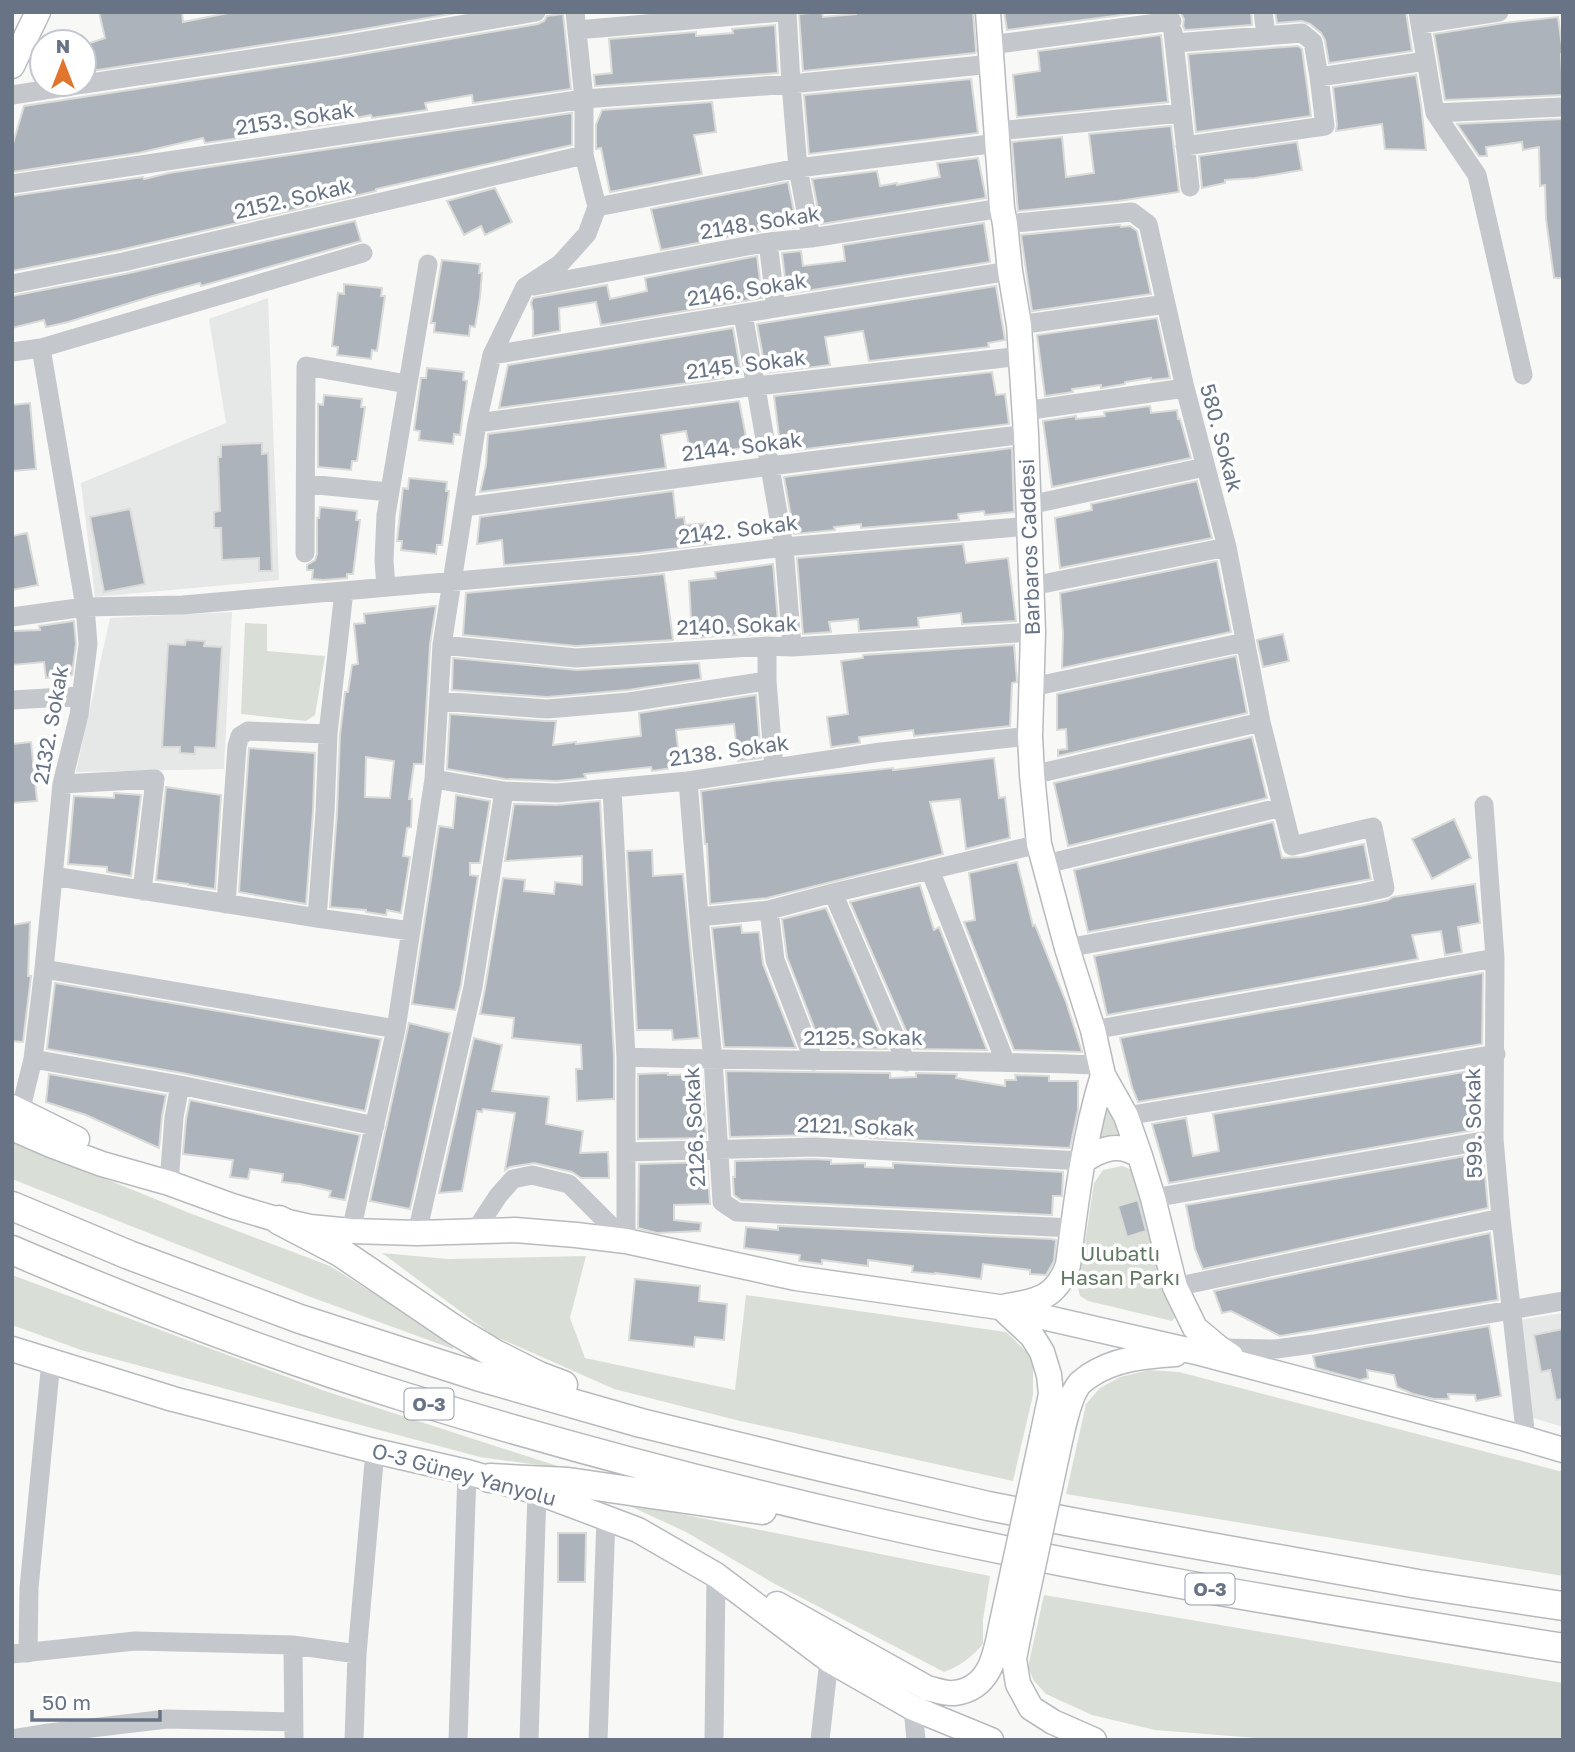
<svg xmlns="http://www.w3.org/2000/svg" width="1575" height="1752" font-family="'Golos Text',sans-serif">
<rect width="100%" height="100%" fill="#f8f8f6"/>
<path fill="#e6e7e7" d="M268,298L279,580L95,597L81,483L226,423L209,319Z
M232,612L224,769L76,772L110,618Z
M1563,1313V1427L1530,1417L1519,1320Z"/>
<path fill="#d9dfd7" d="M245,623L267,624V651L325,656L315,715L306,721L241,714Z
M1104,1102L1126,1135L1102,1141L1099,1137Z
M12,1135L52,1157L192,1214L330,1266L454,1344L453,1349L308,1296L12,1179Z
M1122,1166L1130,1169L1133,1173L1169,1304L1175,1317L1172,1321L1088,1301L1080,1296L1078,1288L1094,1183L1103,1170Z
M382,1253L448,1259L586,1256L570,1318L585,1358L735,1390L746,1295L1006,1332L1033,1358V1395L1013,1481L740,1421L614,1389L492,1335Z
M12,1275L325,1391L567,1469L480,1457L81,1350L12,1325Z
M1149,1370L1179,1372L1563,1472V1576L1066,1494L1086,1404L1100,1388L1120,1377Z
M621,1502L990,1576L983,1620V1644C972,1657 960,1666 944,1672L775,1584L686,1532Z
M1044,1595L1563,1683V1740H1280L1155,1730L1092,1715L1046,1694L1034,1681L1028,1667Z"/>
<path fill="#adb3ba" stroke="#dadad8" stroke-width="2" fill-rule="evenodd" d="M99,12H182L183,22L233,12H462L335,34L84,72V45L105,38Z
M822,12L823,17L856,14V12H973L976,51L975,53L803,71L799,14Z
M1004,12H1145L1007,30Z
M1180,12H1251L1252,25L1185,30L1183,26L1184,19Z
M1275,12H1406L1412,51L1329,63L1325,40L1321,33L1310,24L1302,21L1277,23Z
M563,14L571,89L473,103L472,95L425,103L427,110L372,118L371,115L342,121L343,122L291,130L290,127L247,135V137L205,143L203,138L138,153L12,172V147L24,106L339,58L538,24L544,21L547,16Z
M1558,17L1563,53L1561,54L1563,95L1445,100L1434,34L1504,23Z
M775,25L778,73L595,86L594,75L612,73L609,39L696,32V36L733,33L732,29Z
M1161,35L1168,102L1017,117L1013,75L1040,71L1038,51Z
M1298,46L1302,49L1311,116L1196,132L1188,54Z
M1416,75L1421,105L1426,150L1385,149L1382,124L1336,131L1337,125L1333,87Z
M971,79L978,133L809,154L804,95Z
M712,102L716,132L694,135L702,174L610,192L601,148L596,149V125L602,110Z
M572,113V145L376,189V191L120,250L12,271V196L143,177L144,179L169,173Z
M1563,119V278H1554L1546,219L1545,185L1540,186L1539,147L1523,150L1522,142L1486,147L1487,156H1479L1457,124Z
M1171,126L1179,192L1118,201L1018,211L1012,142L1062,137L1066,177L1094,173L1089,134Z
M1297,142L1302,170L1255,178L1225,180V183L1202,188L1199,156Z
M978,158L986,198L821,224L812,179L877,171L880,186L897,183V185L902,184L940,177L937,163Z
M788,182L797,227L766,230L661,250L651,209Z
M495,188L512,222L485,235L481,226L464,235L447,201Z
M355,221L361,241L201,286L200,283L156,295L68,322L46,327L44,320L12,328V296L125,274Z
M984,223L990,262L787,294L782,253L801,251L803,266L845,261L843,245Z
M1120,225L1121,227L1130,226L1137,231L1151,294L1032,311L1021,235Z
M757,256L762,298L601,325L596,302L559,308L560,331L533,336V311L531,303L533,298L607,285L610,299L647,291L645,278Z
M442,260L480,264L479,273H482L480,297L475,327L470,326L469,336L434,332L435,323H431Z
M344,284L382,288L381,296H385L377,351L372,350L371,359L337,355L338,347L332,346L338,293L344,294Z
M996,286L1005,340L988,343L989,347L869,361L863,331L825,337L830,365L766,373L757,324Z
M1157,318L1170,378L1151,380V378L1125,382V384L1101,388V385L1072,389L1073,392L1045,396L1037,335Z
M733,328L741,374L711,380L499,408L508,365Z
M427,368L464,372L463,380L467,381L460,435L454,434L453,444L419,440L420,431L414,430L421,378H426Z
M992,372L996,395L1005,394L1009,424L781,452L774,396Z
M324,395L362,399L361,407H365L357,461H352L351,470L318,467V404L323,405Z
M739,401L748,447L691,457L686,431L661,435L666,468L480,492L486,465L488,434Z
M30,403L36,469L12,471V405Z
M1150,406L1151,413L1177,410L1178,419H1180L1191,458L1052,487L1043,421L1076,416V419L1105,416L1104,412Z
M262,443V454L268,453L272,571H259V558L222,560L221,528H214V512L220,511L218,457H221V445Z
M1012,448L1014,512L985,515L984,511L958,514L959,520L861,528V524L834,527L835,530L794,534L784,477Z
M409,478L447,482L446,491H449L442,545H437L436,554L401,550L402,541H397L403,488L408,489Z
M1197,481L1212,538L1060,568L1055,518L1092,510L1091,504Z
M673,491L676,518L684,517L685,525L709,523L711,544L639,553L504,565L502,540L477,544L480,517Z
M320,507L357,511L356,520H360L353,574H347V578L323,580L312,579L313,570H307V565L315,560L317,554V518H319Z
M130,509L145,584L104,592L90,517Z
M27,533L38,585L12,590V536Z
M963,544L966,563L1008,558L1016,621L962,624L961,613L918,618L919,627L859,631L858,619L829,622L831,632L803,634L797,558Z
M1217,561L1231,632L1062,668L1063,634L1060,593Z
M773,564L779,634L733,635L692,638L689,581L716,578L715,572Z
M664,574L673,640L576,646L463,635L466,593Z
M436,606L430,644L423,764H414L409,799H412L411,827L407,828L403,856L410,857L401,913L387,910L386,915L366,912V910L330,907L337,813L340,735L345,692H348L352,665L358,664L354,624L365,623L364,614ZM366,757L394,761L390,798L365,797Z
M74,621L76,644L72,675L46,678L44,662L12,665V631L40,630L39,626Z
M1283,634L1289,661L1263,667L1257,640Z
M186,640L205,641L204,646L222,647L216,748L195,747V754L180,753V747H162L168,644L185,645Z
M1014,645L1017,682L1012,683L1010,726L914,736L913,730L859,737L860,743L831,747L827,717L848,714L841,661L863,658V655Z
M1236,656L1247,713L1058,756V750L1067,749L1066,729L1057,730V694Z
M453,658L577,670L699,663L701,679L628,690L547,697L452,690Z
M756,695L761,758L738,761L734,724L676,730L680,767L652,771L651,767L584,774L586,778L557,781L505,779L447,769L450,714L546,721H556L553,745L576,742V744L641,736L639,713Z
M1252,737L1267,798L1068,846L1054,783Z
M31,742L37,801L12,803V744Z
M249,748L315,753L313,811L306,904L239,892Z
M994,758L999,798L1005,797L1010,838L966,849L960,799L930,802L943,854L767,898L710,904L707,844H705L701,791L772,781L893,768V770Z
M166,787L221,795L215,889L188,885V884L156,880Z
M114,793L141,795L131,876L107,872V867L68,864L74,796L114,798Z
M456,795L490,801L480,863H470V875L478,876L461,985L455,1010L412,1004L439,826L453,828Z
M600,801L614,1057V1099L577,1101L576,1069H582L581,1045L512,1038L514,1018L480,1014L485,989L503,878L525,880L524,891L554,894L555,882L582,885V856L505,861L514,804L557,805Z
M1454,819L1471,858L1432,879L1412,839Z
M1273,822L1282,858L1302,857L1364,844L1371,879L1088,932L1074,870Z
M652,850L653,876L683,874L699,1038L673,1040L672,1030H637L627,851Z
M1017,862L1033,926L1035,925L1066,1002L1082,1052L1014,1050L964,922L975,920L969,873Z
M1475,884L1480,923L1458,927L1462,952L1445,955L1441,931L1412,935L1418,959L1107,1015L1094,956L1365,905L1388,900L1393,897Z
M920,885L934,930L939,927L987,1050L914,1049L850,902Z
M826,908L887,1049L822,1048L787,957L782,919Z
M30,922L28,976H31L23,1042L12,1041V925Z
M741,925L742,933L759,932L763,964L796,1048L724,1047L712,928Z
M1483,973L1482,1044L1138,1102L1132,1087L1120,1038Z
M55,983L381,1039L365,1111L182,1073L47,1049Z
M409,1023L450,1033L410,1209L370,1201Z
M474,1038L502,1045L492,1091L549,1097L546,1124L583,1131L580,1153L608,1152L609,1178H581L572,1172L534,1163L510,1167L505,1170L515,1113L483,1109L482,1112L477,1111L462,1191L439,1193Z
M1482,1069V1128L1480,1129L1169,1183L1152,1124L1186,1118L1193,1156L1219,1151L1213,1114Z
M726,1071L890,1073V1078L916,1077V1073L957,1074L956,1078L1005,1086V1080H1016L1015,1075L1049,1076V1081H1078V1110L1070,1148L870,1138V1136L814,1135L730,1137Z
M668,1073V1075L702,1074L706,1138L638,1139V1074Z
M49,1074L166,1095L162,1116L159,1148L86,1115L46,1102Z
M190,1100L360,1135L345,1200L329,1197L331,1191L300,1184L282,1182L283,1174L250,1169L248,1179L230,1177L233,1160L183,1154L186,1119Z
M1483,1153L1488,1208L1203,1269L1195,1249L1186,1205Z
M814,1159L831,1160V1164L865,1163V1167L893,1168V1163L1063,1172L1062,1196H1053L1052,1215L741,1200L734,1195L733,1177H735V1161Z
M707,1162L710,1204L674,1205V1220L701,1223L700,1231L657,1233L638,1228L639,1164Z
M1138,1200L1146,1231L1127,1237L1118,1206Z
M778,1226L1051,1239L1056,1240L1054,1261L1046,1275L1030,1274V1270L983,1264L981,1279L935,1273V1274L912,1272L913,1266L868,1260V1266L822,1260V1264L799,1261L800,1255L744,1248L746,1227L778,1230Z
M1490,1233L1498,1300L1280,1336L1231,1311L1222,1313L1214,1291Z
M635,1279L700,1286L699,1301L727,1304L724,1340L695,1337L694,1347L629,1340Z
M1489,1326L1501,1396L1476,1401L1475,1395L1448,1394L1449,1399H1434L1413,1394L1397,1387L1394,1375L1367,1370L1368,1378L1360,1380L1316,1368L1313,1356Z
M1563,1329V1399L1556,1400L1550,1370L1541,1372L1534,1335Z
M558,1533H586L585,1582H558Z"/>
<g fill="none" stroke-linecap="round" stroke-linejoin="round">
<defs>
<path id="major" d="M988,12L1002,208L1005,224L1010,271L1019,325L1026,434L1033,632L1030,736L1032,775L1039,844L1067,948L1093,1030L1103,1075L1126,1116L1140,1156L1153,1198L1175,1287L1195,1328L1219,1348L1231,1356
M12,66L38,12
M12,1107L77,1139
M12,1128L51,1145L102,1164L169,1183L232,1206L279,1220L310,1227L351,1231L417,1233L515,1230L576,1235L626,1241L796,1278L999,1307L1196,1352L1526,1439L1563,1450
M1083,1161C1102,1148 1120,1142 1140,1156
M1007,1306C1039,1301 1056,1297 1068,1265C1076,1202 1084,1136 1103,1075
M1003,1309L1032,1336L1042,1352L1049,1375L1051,1394L1042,1437
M12,1349L173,1399L375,1451L467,1472L537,1492L638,1530L716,1575L829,1660L913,1708L991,1740
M1060,1441C1064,1424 1069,1396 1080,1383C1081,1382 1088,1377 1089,1376C1114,1359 1145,1356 1175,1354
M777,1604L927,1688C935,1690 946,1694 954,1693C992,1689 996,1651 1002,1622
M1021,1623L1014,1659L1018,1684L1031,1708L1053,1722L1094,1740"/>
<path id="highway" d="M12,1206L129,1255L300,1319L477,1376L641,1423L809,1464L988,1506L1082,1524L1418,1584L1563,1606
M279,1220L340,1252L455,1330L495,1354L539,1376L563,1385
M12,1250C140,1305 272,1356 405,1397C554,1443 705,1483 857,1518C1090,1572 1327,1610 1563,1648
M490,1478L568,1482L762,1510"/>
</defs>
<use href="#major" stroke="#b7babf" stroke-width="27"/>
<use href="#highway" stroke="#b7b9bd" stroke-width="31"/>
<path stroke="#c4c7cb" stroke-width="19" d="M575,12L584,99V155L597,207
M787,12L791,84L798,168L811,238
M1263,12L1266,35
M1418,12L1435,113L1477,175L1523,375
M1420,24L1499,12
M577,30L782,12
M1173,32L1190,187
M1175,43L1302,33L1313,42L1319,77L1325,126L1185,146
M990,45L1172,21
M1319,77L1426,61
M84,84L337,46L536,12
M12,95L83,84
M1435,113L1563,107
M997,131L1181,113
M12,184L584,99L791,84L992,64
M1005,224L1132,212L1148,224L1185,388L1227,547L1261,722L1292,846L1373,827L1385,888L1363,893L1067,948
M768,242L776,308
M12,284L123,262L584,155
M534,286L768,242L811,238L1002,208
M743,314L784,547L792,647
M1019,325L1166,304
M12,352L41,348L363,253
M492,355L776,308L1010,271
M1024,411L1185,388
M477,423L756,386L1021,356
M307,484L389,492
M1029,505L1205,467
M464,507L770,466L1026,434
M305,553L306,366L407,384
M1032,586L1227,547
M386,587L384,560L386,515L428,264
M12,617L85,607L183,605L640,565L784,547L1030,526
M442,645L576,658L767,646L792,647L1033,632
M767,646V681L774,768
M1032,687L1245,642
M12,700L81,696
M439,701L547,709L629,702L767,681
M1032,775L1261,722
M434,779L504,791L557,793L688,781L881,752L1030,736
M688,781L699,917L713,1060L722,1202L737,1212L1072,1228
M62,784L155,779L142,891
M612,789L626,1057V1241
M1484,805L1495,958L1494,1139L1501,1218L1526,1439
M1046,864L1282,807
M930,870L1005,1061
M53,876L317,918L411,931
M833,893L906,1062
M226,904L237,746L240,736L248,731L328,734
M769,910L775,960L814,1061
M699,917L769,910L833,893L1039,844
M317,918L325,812L328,734L344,591
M44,969L396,1029
M1093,1030L1495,958
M626,1057C784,1062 942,1059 1100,1065
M33,1059L180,1085L375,1126
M20,1112L33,1059L44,969L62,784L79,715L88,644L85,607L41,348
M1126,1116L1496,1054
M626,1152L814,1147L1083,1161
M169,1183L174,1117L180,1085
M1153,1198L1494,1139
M351,1231L396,1029L434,779L442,645L477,423L492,355L525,287L560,264L587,234L597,207L798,168L998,143
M475,1231L498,1196L513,1179L532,1175L569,1184L626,1241
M417,1233L473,987L504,791
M1175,1287L1501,1218
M1219,1348L1276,1349L1313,1344L1563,1301
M293,1645L294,1740
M28,1653L29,1588L51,1361
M12,1654L135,1641L293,1645L357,1654
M913,1708L916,1740
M12,1739L49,1733L167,1719L293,1722
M354,1740L357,1654L375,1451
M458,1740L467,1472
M529,1740L537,1492
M598,1740L606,1518
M714,1740L716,1575
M820,1740L829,1660"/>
<use href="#major" stroke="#fff" stroke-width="24"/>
<use href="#highway" stroke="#fff" stroke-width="28"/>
<defs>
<path id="major-bridge" d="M1002,1622L1042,1437
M1021,1623L1060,1441"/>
</defs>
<use href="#major-bridge" stroke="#b7babf" stroke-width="27" stroke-linecap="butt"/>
<use href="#major-bridge" stroke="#fff" stroke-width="24"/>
</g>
<g text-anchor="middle" stroke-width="7" stroke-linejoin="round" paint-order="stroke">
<g fill="#fff" stroke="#959eaa" stroke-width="2">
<rect x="404.5" y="1388.5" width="49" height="31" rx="5"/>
<rect x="1185.5" y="1573.5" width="49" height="31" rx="5"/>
</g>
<g font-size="19" font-weight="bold" fill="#687486">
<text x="429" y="1411">O-3</text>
<text x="1210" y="1596">O-3</text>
</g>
<g font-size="21" fill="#687486" stroke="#fff">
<text transform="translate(295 119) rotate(-9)" y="7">2153. Sokak</text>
<text transform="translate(293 199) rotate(-13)" y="7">2152. Sokak</text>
<text transform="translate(760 223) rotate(-9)" y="7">2148. Sokak</text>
<text transform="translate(747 290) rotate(-9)" y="7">2146. Sokak</text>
<text transform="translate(746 365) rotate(-7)" y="7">2145. Sokak</text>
<text transform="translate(1221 438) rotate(75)" y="7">580. Sokak</text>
<text transform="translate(742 447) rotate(-7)" y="7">2144. Sokak</text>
<text transform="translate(738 530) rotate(-7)" y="7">2142. Sokak</text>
<text transform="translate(1030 547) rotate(-92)" y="7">Barbaros Caddesi</text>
<text transform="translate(737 626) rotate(-2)" y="7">2140. Sokak</text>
<text transform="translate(51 725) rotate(-80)" y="7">2132. Sokak</text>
<text transform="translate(729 751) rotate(-8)" y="7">2138. Sokak</text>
<text x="863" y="1045">2125. Sokak</text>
<text transform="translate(1474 1123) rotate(-91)" y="7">599. Sokak</text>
<text transform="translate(695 1127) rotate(-93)" y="7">2126. Sokak</text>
<text transform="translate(856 1127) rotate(2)" y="7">2121. Sokak</text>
<text transform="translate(464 1475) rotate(15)" y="7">O-3 Güney Yanyolu</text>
</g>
<g font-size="21" fill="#637863" stroke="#fff">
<text x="1120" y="1261">Ulubatlı<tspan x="1120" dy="24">Hasan Parkı</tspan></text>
</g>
</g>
<rect width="1575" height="1752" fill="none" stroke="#687486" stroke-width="28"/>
<g transform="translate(63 63)"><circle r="33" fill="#ffffff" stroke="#c3c7cf" stroke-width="2"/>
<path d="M0-5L12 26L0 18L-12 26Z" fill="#e0752e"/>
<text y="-10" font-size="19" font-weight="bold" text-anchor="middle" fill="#687486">N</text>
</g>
<path d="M32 1710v10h128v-10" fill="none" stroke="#687486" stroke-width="3.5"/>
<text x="42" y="1710" font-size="21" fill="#687486" stroke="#ffffff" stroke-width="5" paint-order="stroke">50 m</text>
</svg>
